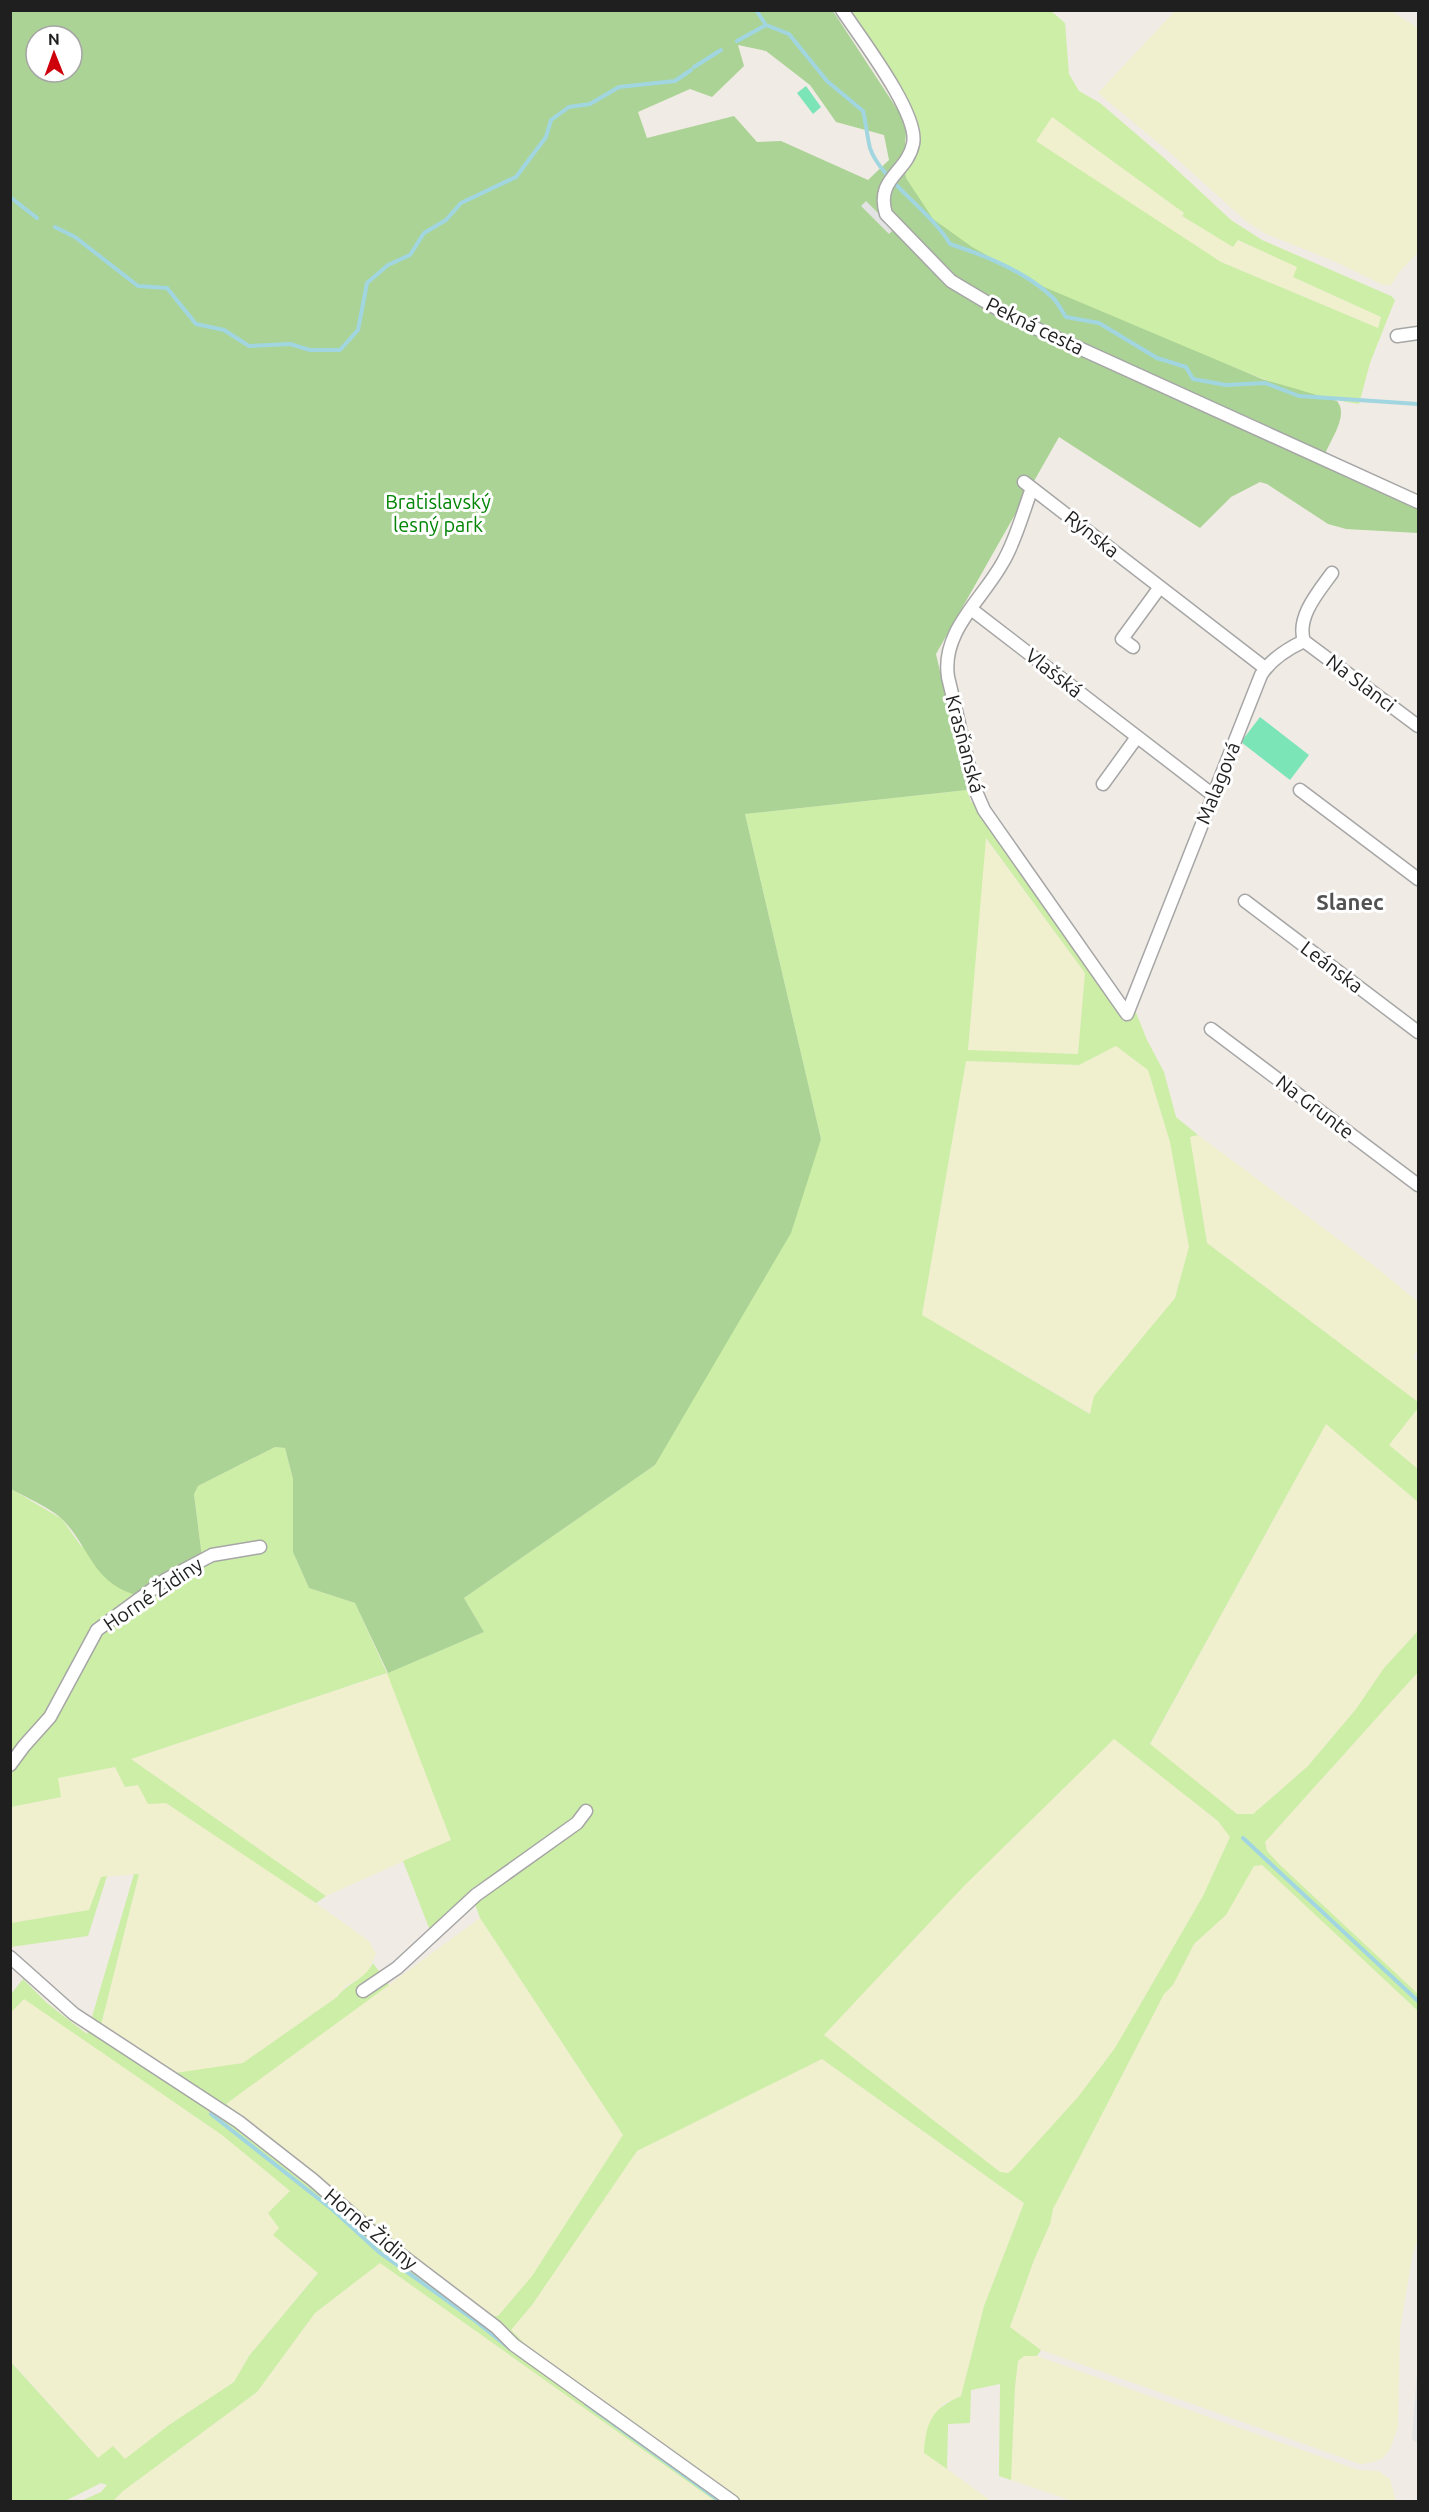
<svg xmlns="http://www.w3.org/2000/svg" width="1429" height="2512" font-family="Ubuntu,sans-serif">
<rect width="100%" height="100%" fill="#f0ebe4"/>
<path fill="#f0f0ce" d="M1175,11H1391L1418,28V253L1401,270L1391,285H1383L1336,262L1266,234L1247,222L1168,151L1098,93Z
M1052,117L1184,213L1182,216L1233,247L1237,240L1298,267L1293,277L1381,317L1378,328L1221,262L1156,222L1036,141Z
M985,838L1085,973L1078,1054L968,1051Z
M1116,1046L1148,1070L1170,1142L1189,1247L1175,1298L1094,1396L1091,1414L922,1315L966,1061L1079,1065Z
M1198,1135L1377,1268L1418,1302V1348L1413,1358L1418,1362V1402L1207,1243L1190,1137Z
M1418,1408V1469L1389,1445Z
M1326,1424L1418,1502V1631L1384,1668L1356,1709L1308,1766L1253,1814H1237L1150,1745Z
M1418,1672V1994L1279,1864L1267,1851L1265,1842Z
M388,1673L451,1840L326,1896L131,1759Z
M1114,1739L1218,1821L1230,1837L1203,1896L1115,2048L1078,2097L1012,2170L1008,2173L1000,2172L824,2035L964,1886Z
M115,1767L125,1787L138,1785L276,1875L369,1941L376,1954L367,1974L346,1986L337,1997L243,2063L214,2069L175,2073L101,2025L139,1874L101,1877L89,1910L11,1923V1807L61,1797L57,1778Z
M1258,1864L1262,1865L1418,2011V2238L1412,2257L1400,2330L1398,2427L1390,2449L1382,2459L1369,2463L1360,2464L1041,2350L1010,2327L1034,2260L1050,2224L1053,2209L1164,1994L1173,1985L1194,1944L1226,1915L1254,1866Z
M480,1918L623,2135L532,2276L498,2316H493L440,2278L359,2210L226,2104Z
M24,1998L222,2135L290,2191L268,2213L279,2228L273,2235L318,2272L249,2356L234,2382L169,2425L125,2459L98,2458L11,2361L10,2012Z
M822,2059L1024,2203L984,2306L961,2396L943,2404L925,2453L991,2501H742L534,2353L511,2330L532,2305L637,2151Z
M380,2263L715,2501L113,2502L123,2491L257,2392L315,2313Z
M1024,2356H1037L1358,2470L1378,2471L1390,2479L1396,2501H1073L1011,2480L1015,2387L1018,2361Z"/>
<path fill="#cdeea6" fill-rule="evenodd" d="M850,11H1051L1065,23L1069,74L1079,91L1100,103L1163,157L1231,220L1262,240L1391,296L1395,300L1370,363L1359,404C1287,394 1219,361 1152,333C1081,303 993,272 934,220C922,209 914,192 906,178C904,162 922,152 920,135C917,99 871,42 850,11ZM1052,117L1184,213L1182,216L1233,247L1238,240L1297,267L1293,277L1381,317L1378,328L1221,262L1036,141Z
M967,790L971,802L975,803L1022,876L1128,1022L1135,1010L1147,1040L1164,1072L1176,1117L1198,1135L1190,1137L1207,1243L1418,1402V1408L1389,1445L1418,1469V1502L1326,1424L1150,1744L1237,1814H1253L1308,1766L1356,1709L1384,1668L1418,1631V1672L1265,1842L1267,1851L1279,1864L1418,1994V2011L1262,1865L1254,1866L1226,1915L1194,1944L1173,1985L1164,1994L1053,2209L1050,2224L1034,2260L1010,2327L1041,2350L1037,2356H1024L1018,2361L1015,2387L1011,2480L999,2476L1000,2384L971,2390L970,2423L948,2424L947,2469L924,2453C926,2421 932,2409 961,2396L984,2306L1024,2203L822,2059L637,2151L532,2305L511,2330L534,2353L742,2501H715L380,2263L315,2313L257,2392L123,2491L113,2501H81L101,2492L107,2485L101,2483L65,2501H11L10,2361L98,2458L113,2446L125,2459L169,2425L234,2382L249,2356L318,2273L273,2235L279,2228L268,2213L290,2191L222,2135L24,1999L11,2012V1994L23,1979L47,2003L87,2034L134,1874H139L101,2025L175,2073L243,2063L337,1997C350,1981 363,1981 373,1963L389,1985L226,2104L359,2210L440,2278L493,2316H498L532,2276L623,2135L480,1918L472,1896L431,1933L403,1861L451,1840L387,1673L131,1759L326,1896L316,1903L166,1803L148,1804L138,1785L125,1787L115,1767L58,1778L61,1797L11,1807V1489L62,1519L81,1546L202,1557L194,1493L198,1486L275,1447L285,1448L293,1479V1552L309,1588L355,1603L387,1673L484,1632L464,1598L655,1465L821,1139L745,814ZM986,838L1085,973L1078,1054L968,1050ZM1116,1046L1148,1070L1170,1142L1189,1247L1175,1298L1094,1396L1090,1414L922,1315L966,1061L1079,1065ZM1114,1739L1218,1821L1230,1837L1203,1896L1115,2048L1078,2097L1012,2170L1008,2173L1000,2172L824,2035L964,1886Z
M107,1876L88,1936L11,1947V1923L89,1910L101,1877Z"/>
<path fill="#abd395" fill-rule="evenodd" d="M11,11H833L901,115L906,132L904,160L906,178L933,219L972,247L1044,287L1262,379L1337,401C1349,415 1331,439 1325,454L1418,507V533L1346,529L1328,524L1267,484L1260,482L1231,497L1200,528L1059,437L936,654L967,790L745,814L821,1139L791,1233L655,1465L464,1598L484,1632L388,1673L355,1603L309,1588L293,1552V1479L285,1448L275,1447L198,1486L194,1494L202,1557L140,1596C93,1585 91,1549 63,1520C51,1508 25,1497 11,1489ZM36,36H72V72H36ZM738,45L766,51L810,85L836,122L884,135L889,160L868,180L781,141L757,142L734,116L647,138L638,112L690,89L712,97L744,66Z"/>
<path fill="#7ce5b7" d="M806,86L821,107L813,114L797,93Z
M1260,717L1309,755L1290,780L1241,742Z"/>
<path fill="#e3e3e3" d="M866,201L894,229L889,234L861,206Z
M1418,2360V2444L1412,2439Z"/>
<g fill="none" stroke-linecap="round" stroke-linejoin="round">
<path stroke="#a1d6e1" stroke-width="4" d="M756,10L766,25L789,34L827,81L863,111C866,123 867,136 870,148C880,179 931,211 950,244C984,255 1027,272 1053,298C1058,303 1062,311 1066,317L1099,323L1157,358L1186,367L1193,379L1226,385L1265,383L1299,396L1418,404
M737,41L766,25
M694,67L721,50
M10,197L37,218
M55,227L75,237L138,286L167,288L196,324L224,330L249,346L290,344L310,350H340L358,330L367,283L388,265L410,255L424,233L446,220L461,203L516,177L546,137L551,120L569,107L590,104L619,87L675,81L691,70
M1243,1838L1418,2001
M211,2114L333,2210L379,2252L473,2319L509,2348
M586,2404L721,2502"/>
<defs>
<path id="minor" d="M842,10C860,37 920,115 913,144C907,173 875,178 886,214L951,281L1013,318L1418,502
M1397,336L1418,333
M1024,482L1265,668
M1032,488C1023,512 1016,540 1003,562C983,599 941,631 948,677L974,787L984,810L1127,1014
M971,609L1213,795
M1304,641L1418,726
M1133,647L1122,639L1160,587
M1103,784L1137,737
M1300,790L1418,879
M1245,901L1418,1032
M1127,1014L1261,675C1271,659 1287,649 1304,641C1296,617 1319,591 1332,573
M1211,1029L1418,1185
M10,1765L24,1746L50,1717L97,1630L165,1580L212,1555L260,1547
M10,1957L74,2014L239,2122L313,2180L379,2238L496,2327L514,2345L733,2502
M363,1991L397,1968L476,1895L577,1823L586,1811"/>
</defs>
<use href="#minor" stroke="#a6a6a6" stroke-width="15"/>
<use href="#minor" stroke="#fff" stroke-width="12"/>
</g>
<g text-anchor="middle" stroke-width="6" stroke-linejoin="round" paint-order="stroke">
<g font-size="20" fill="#1f1f1f" stroke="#fff">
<text transform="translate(1035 326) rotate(26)" y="7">Pekná cesta</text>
<text transform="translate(1092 534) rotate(38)" y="7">Rýnska</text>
<text transform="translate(1054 673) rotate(38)" y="7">Vlašská</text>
<text transform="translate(1361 683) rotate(37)" y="7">Na Slanci</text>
<text transform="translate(965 744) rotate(75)" y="7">Krasňanská</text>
<text transform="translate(1218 783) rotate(-68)" y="7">Malagová</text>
<text transform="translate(1332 967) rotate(37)" y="7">Leánska</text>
<text transform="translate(1315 1107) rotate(37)" y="7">Na Grunte</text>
<text transform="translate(153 1594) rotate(-34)" y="7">Horné Židiny</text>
<text transform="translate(371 2229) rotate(40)" y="7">Horné Židiny</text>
</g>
<g font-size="20" fill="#038607" stroke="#fff">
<text x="438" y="509">Bratislavský<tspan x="438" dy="23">lesný park</tspan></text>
</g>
<g font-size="22" font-weight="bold" fill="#525252" stroke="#fff">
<text x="1350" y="910">Slanec</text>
</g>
</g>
<rect width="1429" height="2512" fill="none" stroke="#1f1f1f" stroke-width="24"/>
<g transform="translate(54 54) rotate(359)"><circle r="28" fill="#ffffff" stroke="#a5a5a5" stroke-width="1.5"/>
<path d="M0-4.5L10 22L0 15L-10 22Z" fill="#cd000b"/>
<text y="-9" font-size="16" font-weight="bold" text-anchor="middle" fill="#1f1f1f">N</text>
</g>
</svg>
